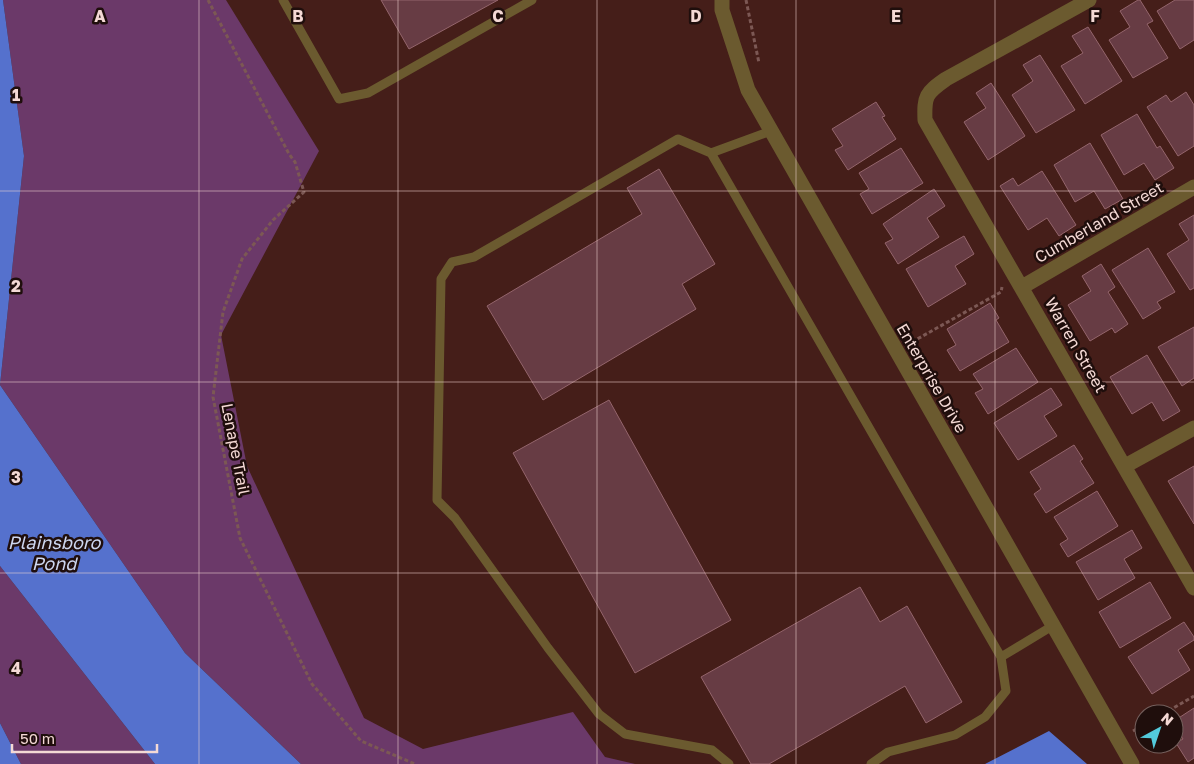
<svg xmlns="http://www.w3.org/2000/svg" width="1194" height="764" font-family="'Golos Text',sans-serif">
<rect width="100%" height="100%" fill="#451e19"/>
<path fill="#6b3969" d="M3,0H226L319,151L221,335L247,466L364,718L423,749L573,712L605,757L635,764H301L185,653L0,385L24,156Z
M0,566L155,764H21L0,723Z"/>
<path fill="#5571cd" d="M0,0H3L24,156L0,385L185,653L301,764H155L0,566Z
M0,723L21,764H0Z
M1049,731L1087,764H985Z"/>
<path fill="#673c44" stroke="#94656c" d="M381,0H498L409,49Z
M1138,0H1140L1153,21L1147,24L1168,58L1133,78L1109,40L1130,27L1120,11Z
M1175,0H1194V40L1180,49L1157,11Z
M1088,27L1122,81L1085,104L1061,66L1083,53L1072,36Z
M1040,55L1075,110L1036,133L1012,95L1033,81L1023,65Z
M991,83L1025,136L988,160L964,122L986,108L976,93Z
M1186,92L1194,105V146L1178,156L1147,107L1166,95L1171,102Z
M876,102L885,116L882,117L896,139L848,170L835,150L843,146L832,129Z
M1137,114L1157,148L1160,146L1174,168L1155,180L1144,163L1124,175L1101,135Z
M1090,143L1123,199L1105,209L1094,191L1075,202L1054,165Z
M901,148L923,183L872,214L860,194L869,189L859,173Z
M659,169L715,264L682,284L696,309L543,400L487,306L642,214L627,188Z
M1042,171L1076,225L1059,236L1047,218L1028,230L1000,186L1013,178L1018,186Z
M934,189L945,206L927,218L939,237L898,264L885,243L893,239L883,224Z
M1194,215V288L1190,290L1167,254L1189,240L1179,224Z
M964,236L974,254L955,266L966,284L928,307L906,269Z
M1148,248L1175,292L1157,302L1161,308L1143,319L1112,270Z
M1101,264L1115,287L1108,292L1128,324L1115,333L1112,328L1090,341L1068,305L1091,291L1082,276Z
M990,303L999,318L996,320L1009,342L960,371L947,350L956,345L947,329Z
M1194,327V378L1182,386L1158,347Z
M1016,348L1038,382L988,414L975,393L983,389L973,374Z
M1147,355L1180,411L1163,421L1152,402L1132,414L1110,377Z
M1051,388L1062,405L1044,416L1057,436L1018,460L994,423Z
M609,400L731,620L635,673L513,453Z
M1074,445L1083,459L1080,461L1094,483L1046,513L1034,494L1041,489L1030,472Z
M1194,466V524L1168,481Z
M1097,491L1118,526L1068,557L1060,544L1068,539L1054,517Z
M1132,530L1142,548L1124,559L1135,578L1098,600L1076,562Z
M1150,582L1171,618L1120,648L1099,612Z
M860,587L880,622L907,606L962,702L926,723L905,686L769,764H751L701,677Z
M1184,622L1194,637V640L1178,650L1190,670L1152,694L1128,657Z
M1194,708V758L1188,762L1176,743L1183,739L1174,725V721Z"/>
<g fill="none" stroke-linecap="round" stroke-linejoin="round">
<path stroke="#7c5854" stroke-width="3" stroke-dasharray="4 2.5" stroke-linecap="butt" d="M208,0L289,154L295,162L304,192L273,220L242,259L223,312L213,397L240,538L312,684L361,741L415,764
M746,0L759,63
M912,342L1001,292L1002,287
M1163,714L1194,696
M1133,731L1144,725"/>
<path stroke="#6b5a2f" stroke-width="9" d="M283,0L339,99L368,93L532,0
M711,153L1001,657L1006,691L985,717L955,735L888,752L871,764
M1001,657L1054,625
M729,764L712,750L625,734L599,714L548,648L455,518L437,500L441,279L452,262L474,257L678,139L711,153L771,131"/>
<path stroke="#6b5a2f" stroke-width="15" d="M722,0V10L748,90L1132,764
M1089,0L946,79C926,93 924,96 925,120L1194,588
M1022,287L1194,187
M1125,466L1194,428"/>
</g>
<path fill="none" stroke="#f4d9d5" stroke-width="1" stroke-opacity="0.55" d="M199,0V764M398,0V764M597,0V764M796,0V764M995,0V764M0,191H1194M0,382H1194M0,573H1194"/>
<g text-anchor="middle" stroke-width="5" stroke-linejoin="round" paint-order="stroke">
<g font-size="16" fill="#f4d9d5" stroke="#1f0e0c">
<text transform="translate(1099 222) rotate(-30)" y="6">Cumberland Street</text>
<text transform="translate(1076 345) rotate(60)" y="6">Warren Street</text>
<text transform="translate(932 378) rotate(60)" y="6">Enterprise Drive</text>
<text transform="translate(236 449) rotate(79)" y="6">Lenape Trail</text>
</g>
<g font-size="18" font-style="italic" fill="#cdd6ef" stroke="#1f0e0c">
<text x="54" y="549">Plainsboro<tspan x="54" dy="21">Pond</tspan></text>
</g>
</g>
<g font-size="16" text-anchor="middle" font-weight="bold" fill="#f4d9d5" stroke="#1f0e0c" stroke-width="5" stroke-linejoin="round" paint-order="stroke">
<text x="100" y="22">A</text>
<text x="298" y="22">B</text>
<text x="498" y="22">C</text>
<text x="696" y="22">D</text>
<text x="896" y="22">E</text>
<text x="1095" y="22">F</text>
<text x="16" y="101">1</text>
<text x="16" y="292">2</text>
<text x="16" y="483">3</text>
<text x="16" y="674">4</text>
</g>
<g transform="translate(1159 729) rotate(40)"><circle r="24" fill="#1f0e0c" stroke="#745f5c"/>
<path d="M0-4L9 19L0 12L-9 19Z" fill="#53cadc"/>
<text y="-8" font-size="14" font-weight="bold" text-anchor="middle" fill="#f4d9d5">N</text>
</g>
<path d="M12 744v8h145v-8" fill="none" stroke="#f4d9d5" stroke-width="2.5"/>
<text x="20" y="744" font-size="15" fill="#f4d9d5" stroke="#1f0e0c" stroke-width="4" paint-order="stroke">50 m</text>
</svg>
